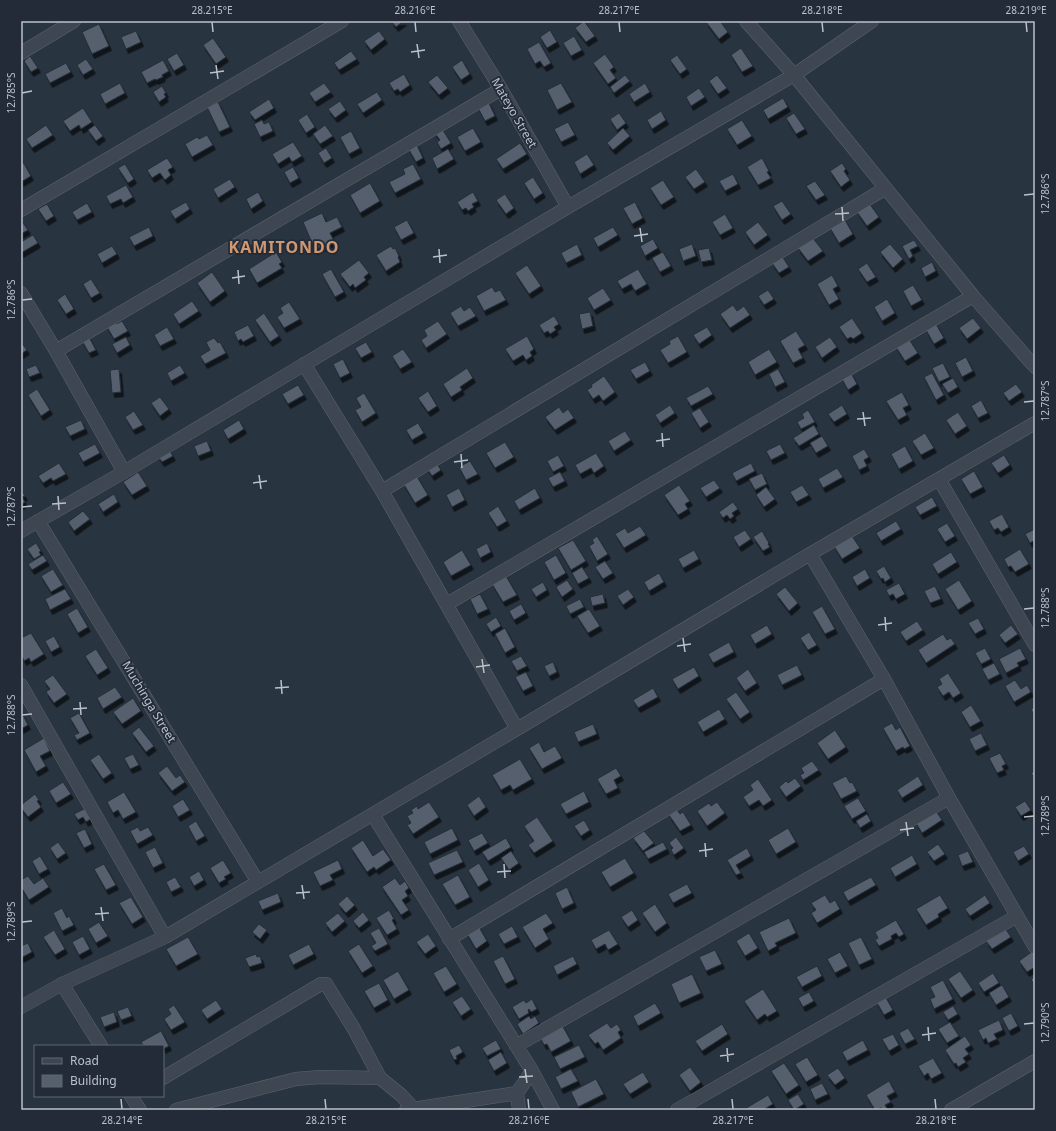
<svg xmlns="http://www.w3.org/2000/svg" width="1056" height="1131" font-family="'Noto Sans',sans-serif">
<defs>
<filter id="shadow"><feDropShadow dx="2.5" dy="4.5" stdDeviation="0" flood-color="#0009"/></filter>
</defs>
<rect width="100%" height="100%" fill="#293441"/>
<path fill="#555f6e" stroke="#242d39" filter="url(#shadow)" d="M391,21H404L396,27Z
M584,21L595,36L586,42L575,28Z
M708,21H720L728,32L719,39L706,22Z
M99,24L109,46L92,54L82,32Z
M550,30L557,42L547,48L540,37Z
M136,31L141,42L126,49L121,37Z
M379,31L385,39L371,50L364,41Z
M574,36L582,50L571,56L563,43Z
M213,38L226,57L216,64L203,45Z
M539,42L551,63L544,67L540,61L535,64L527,49Z
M741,48L753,66L742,72L731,55Z
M351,51L357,59L339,70L334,63Z
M177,53L184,65L174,71L167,59Z
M605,54L614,67L610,70L616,78L608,84L593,63Z
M677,55L687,69L680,74L670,60Z
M30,56L38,68L31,72L24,61Z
M86,59L93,69L83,75L77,65Z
M163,60L169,71L162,75L163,77L156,80L155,79L147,83L141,72Z
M462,60L470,74L461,80L452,67Z
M66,63L71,72L50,83L45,74Z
M404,74L410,85L400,92L398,89L394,91L389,83Z
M437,75L448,88L439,95L428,82Z
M625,75L630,81L614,93L610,87Z
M717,75L727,88L718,94L709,81Z
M120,83L125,93L105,104L100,94Z
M324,83L331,92L315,102L309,93Z
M561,83L572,102L557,110L547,90Z
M645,83L650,92L634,102L629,94Z
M162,86L166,93L164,94L166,97L159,102L153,92Z
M699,88L705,97L691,106L686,97Z
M377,92L382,100L363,113L357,104Z
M783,98L788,107L768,119L763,110Z
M269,99L274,108L255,120L249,112Z
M340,101L346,110L335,118L328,109Z
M488,101L495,116L485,121L477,106Z
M218,102L230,127L219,132L207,107Z
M83,108L92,122L81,129L79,125L70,131L63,121Z
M661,111L666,120L652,129L647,120Z
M619,113L626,123L617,130L610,119Z
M794,113L805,129L796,134L786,118Z
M307,114L315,127L306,133L298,120Z
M262,120L264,124L269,122L273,131L260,137L254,124Z
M742,120L752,136L737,145L727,129Z
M568,122L575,135L561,142L554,129Z
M46,125L53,135L32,148L26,139Z
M95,125L103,136L96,141L88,130Z
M325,125L333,136L320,144L313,134Z
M441,127L451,143L441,149L437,142L440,140L434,132Z
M473,128L481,142L465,151L457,137Z
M623,128L630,136L613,150L607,143Z
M351,131L360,148L349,154L340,137Z
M207,135L213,145L192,157L185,144L197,137L199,139Z
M293,142L302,156L292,162L289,157L278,164L272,154Z
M416,143L423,158L416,162L408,148Z
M520,143L527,154L503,169L496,159Z
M326,148L332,158L324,163L318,153Z
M448,149L454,159L437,169L432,158Z
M587,154L594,165L580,174L574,162Z
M167,158L173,167L168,170L171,175L165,180L160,173L152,178L147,170Z
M762,158L769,171L767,172L771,178L758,185L747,167Z
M23,162L31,176L21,182V163Z
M842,163L846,169L844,171L850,180L841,187L830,171Z
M125,164L134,179L128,183L118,168Z
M413,164L421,179L395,193L389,182L405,174L403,169Z
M293,167L299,178L290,183L284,172Z
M696,169L705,182L694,189L685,177Z
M733,174L738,184L725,191L719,181Z
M533,177L543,193L534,199L524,183Z
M230,179L235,187L218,198L213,189Z
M663,180L674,197L661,205L650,188Z
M815,181L825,195L816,200L806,186Z
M370,183L380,201L360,213L350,195Z
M126,185L133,197L123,203L121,199L110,204L106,196Z
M258,192L263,201L251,209L246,199Z
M473,192L478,201L472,204L474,207L468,211L466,208L462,210L457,202Z
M505,194L514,208L506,214L496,200Z
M782,201L791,214L782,220L773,206Z
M186,202L190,209L175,219L170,211Z
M635,202L643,218L632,224L623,208Z
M87,203L92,212L77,220L72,212Z
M869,203L879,217L867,226L857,212Z
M47,204L54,216L46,221L38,209Z
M322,213L326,222L337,217L342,227L330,233L334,241L315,250L303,222Z
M725,214L733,228L720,235L712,222Z
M21,220L28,230L21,234Z
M407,220L414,233L401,240L394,227Z
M845,220L853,234L839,243L830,228Z
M758,222L768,235L754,245L745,232Z
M149,227L153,236L134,246L129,237Z
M613,227L618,235L598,247L593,238Z
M33,235L38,243L21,253V242Z
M812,237L823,251L808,261L798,248Z
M653,239L658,248L645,256L640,246Z
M914,240L918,246L910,250L913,256L909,259L902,246Z
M577,244L582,255L566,263L561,253Z
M692,244L696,256L683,261L679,249Z
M890,244L903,259L893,268L880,252Z
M112,246L117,254L102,263L97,254Z
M391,246L393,249L395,248L399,256L398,257L400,262L386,271L376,255Z
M709,248L712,260L701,262L698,250Z
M276,252L282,262L279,264L282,268L257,283L249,269Z
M663,252L671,266L660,272L652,258Z
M782,256L789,267L779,273L772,263Z
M359,260L369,273L364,277L366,280L355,288L353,284L350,287L340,274Z
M932,262L936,271L925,277L921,268Z
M867,263L876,277L867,282L858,269Z
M527,265L541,286L529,294L515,273Z
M331,269L344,292L335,297L322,274Z
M638,269L647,284L635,291L631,284L622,289L617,281Z
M212,272L225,291L210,302L197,283Z
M832,275L838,286L833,289L839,299L829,305L817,284Z
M91,279L100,293L91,298L83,284Z
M913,285L922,300L911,306L903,291Z
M492,287L495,292L500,290L506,300L484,311L476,296Z
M603,288L611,300L594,310L587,298Z
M768,290L774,299L764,305L758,296Z
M65,294L74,309L66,314L57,300Z
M887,299L895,313L882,321L874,307Z
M192,301L199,311L179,324L173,314Z
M289,302L300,319L284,328L277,317L283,313L280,308Z
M733,305L737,311L744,306L750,315L730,328L720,314Z
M461,306L464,311L470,307L476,316L458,326L450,313Z
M590,312L593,326L582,329L579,314Z
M264,313L279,336L270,342L255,320Z
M554,316L559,324L554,327L556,330L550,334L548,331L544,333L539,325Z
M852,318L862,333L853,339L851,337L847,339L839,327Z
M973,318L981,328L967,339L959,328Z
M114,321L116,324L122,321L128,331L114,339L106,325Z
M438,321L447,334L426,348L421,340L427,336L424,330Z
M936,324L944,338L934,344L926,330Z
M248,325L254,336L243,342L241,339L238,341L234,332Z
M167,327L174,339L160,346L154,335Z
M707,327L712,335L699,344L693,335Z
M796,331L805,345L798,349L803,358L793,363L780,341Z
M88,335L96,350L89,353L81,339Z
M527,336L534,349L530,352L532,356L526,360L523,355L513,361L505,349Z
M678,336L687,352L668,363L660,350L670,344L669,341Z
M126,337L130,345L117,353L112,344Z
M830,337L837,347L822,358L815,347Z
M214,338L218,343L220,342L226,353L205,364L200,356L210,350L206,342Z
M909,339L918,353L905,361L896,347Z
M21,342L27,350L21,354Z
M366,342L372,352L361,358L355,348Z
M403,349L412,362L400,369L392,356Z
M769,349L777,362L755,375L748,362Z
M966,357L973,371L962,377L955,363Z
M343,359L350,373L340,378L333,364Z
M645,362L650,371L636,379L630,370Z
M943,363L950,377L939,382L932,368Z
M36,365L40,373L29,377L26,369Z
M180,365L185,373L171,381L167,373Z
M467,368L473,378L460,387L462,390L451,397L443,384Z
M119,369L121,392L112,393L110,370Z
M778,369L785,382L775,387L769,374Z
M851,373L857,384L848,390L842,379Z
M932,373L944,395L936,400L924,377Z
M604,376L615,392L603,401L599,395L593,399L587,390L592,387L591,385Z
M953,378L958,387L948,393L942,384Z
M1016,384L1022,392L1009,401L1003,393Z
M298,385L304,395L288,404L282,394Z
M708,386L713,394L691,406L686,398Z
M37,389L50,410L41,416L28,395Z
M428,391L437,406L428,412L418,398Z
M902,392L909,405L903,408L907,415L898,420L886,401Z
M364,393L376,413L362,422L355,410L361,407L356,398Z
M160,397L169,409L160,416L151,403Z
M981,400L988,413L978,418L971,406Z
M670,405L675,413L660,423L655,415Z
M842,405L847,414L834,422L828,414Z
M559,407L563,413L568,409L574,418L555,430L545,417Z
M700,408L709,422L700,428L691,413Z
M808,410L815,422L801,429L797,422L804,418L802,414Z
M134,411L143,425L133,430L125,417Z
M958,412L967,426L955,434L946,420Z
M81,420L85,429L70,436L65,427Z
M239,420L244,429L228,439L223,430Z
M418,423L424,433L412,440L406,430Z
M814,425L819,434L799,446L793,438Z
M625,431L631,440L614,451L608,441Z
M925,433L934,448L921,455L912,441Z
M822,436L828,446L816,453L810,443Z
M207,441L211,451L198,456L194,446Z
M505,442L514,457L495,468L486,453Z
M95,444L100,453L83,462L78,453Z
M780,444L785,453L771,460L766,451Z
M905,446L913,461L899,469L891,454Z
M168,448L173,456L162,462L157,455Z
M864,449L869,457L864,460L867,466L859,470L852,456Z
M596,453L604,466L594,473L591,468L580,474L575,465Z
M558,455L564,466L553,472L547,461Z
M1004,455L1010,465L998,473L991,463Z
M435,461L441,470L432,476L426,467Z
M470,461L478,474L466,480L459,467Z
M59,463L66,474L53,481L51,478L43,483L38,476Z
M751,463L755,471L736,481L732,473Z
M837,468L843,477L823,488L818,479Z
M974,471L983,487L970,494L961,479Z
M138,472L147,486L132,495L123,482Z
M560,472L565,481L553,487L548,478Z
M762,473L767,484L755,490L749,479Z
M416,475L428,495L415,503L403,483Z
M714,480L720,488L706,497L700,488Z
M679,485L690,501L685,504L688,509L678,515L664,495Z
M802,485L809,495L796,502L790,492Z
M766,487L775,499L764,507L756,495Z
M459,488L465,500L452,507L446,495Z
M535,488L540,498L519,510L514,501Z
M21,490L25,496L22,497L25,502L21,505Z
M114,494L118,502L103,512L98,504Z
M932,497L937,506L920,515L915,507Z
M733,502L738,509L732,513L734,516L730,519L727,515L723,518L719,512Z
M498,506L507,521L497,527L488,513Z
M83,511L90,519L74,531L68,522Z
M1002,514L1009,527L1001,532L998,528L994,530L989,521Z
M896,521L901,529L881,541L876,533Z
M947,523L955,536L945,542L937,529Z
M640,526L646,535L624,548L615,534L625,528L628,533Z
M1035,529V540L1030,543L1025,534Z
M745,530L751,539L739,547L733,537Z
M762,531L769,543L768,544L770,547L763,551L753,537Z
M597,536L608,554L597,561L589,546L594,543L592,540Z
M852,536L860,548L842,559L834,546Z
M573,540L586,561L571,570L558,548Z
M36,543L41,551L39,552L41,555L34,559L27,549Z
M487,543L491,552L480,558L476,549Z
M1020,549L1029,564L1015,572L1011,566L1008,567L1004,559Z
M462,550L471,565L451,576L443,562Z
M694,550L699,559L683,568L678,559Z
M951,552L957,562L938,574L932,564Z
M43,555L47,561L32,570L28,564Z
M556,555L566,573L554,580L544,562Z
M605,561L613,573L603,579L595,567Z
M884,566L891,578L885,582L883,578L881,579L876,571Z
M582,567L589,578L578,584L572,573Z
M53,569L63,585L51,592L41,576Z
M865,569L870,578L857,586L852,577Z
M659,573L664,582L649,591L644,582Z
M506,576L517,595L503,602L492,584Z
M567,580L573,589L562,597L556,587Z
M959,580L972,601L958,610L945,589Z
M543,582L547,590L536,597L531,589Z
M899,583L905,594L896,599L893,594L889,596L886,590Z
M935,586L941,599L930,603L924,591Z
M785,587L798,603L789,611L776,594Z
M65,589L71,599L50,610L45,599Z
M628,589L634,597L623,605L617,596Z
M480,594L488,609L477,614L470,599Z
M603,594L605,603L592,606L590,597Z
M580,599L584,607L570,614L566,606Z
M521,604L526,613L514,620L509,611Z
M822,606L835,629L825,634L812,612Z
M77,608L88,627L78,633L67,614Z
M589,609L600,626L588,633L577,616Z
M496,617L501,626L491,632L486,624Z
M978,618L984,629L975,634L968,623Z
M917,621L923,630L906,641L900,632Z
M767,625L772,634L755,644L750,635Z
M1011,625L1018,634L1005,643L999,635Z
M505,628L515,647L505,653L495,634Z
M809,632L817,645L808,650L800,638Z
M31,633L44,654L31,662L29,658L24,661L21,655V638Z
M943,634L947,640L951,638L955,644L926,663L918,650Z
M54,636L60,647L51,652L45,641Z
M729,642L734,652L713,663L708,654Z
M985,648L991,659L981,664L975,653Z
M1020,648L1026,659L1017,663L1019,666L1006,673L999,659Z
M96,649L108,668L97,675L85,656Z
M521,656L527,666L517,671L511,661Z
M553,662L557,672L549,676L544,666Z
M994,663L1000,674L988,680L982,669Z
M797,665L802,675L782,685L777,675Z
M694,667L699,676L678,689L672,679Z
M748,669L757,683L745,691L736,678Z
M526,672L533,686L523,691L515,677Z
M948,673L961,693L953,698L949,692L943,696L937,687L942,684L939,679Z
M53,675L67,694L54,703L46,692L50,689L44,681Z
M1015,680L1021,689L1027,685L1031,692L1014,702L1005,686Z
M115,687L122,697L103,709L97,698Z
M653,688L658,697L638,708L633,700Z
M736,692L750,712L740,719L726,699Z
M133,698L141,711L122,724L113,712Z
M971,705L981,721L970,727L961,712Z
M1035,707V718L1031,709Z
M719,709L725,719L703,732L697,722Z
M21,711L28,725L21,729Z
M79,713L90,733L77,740L74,735L79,733L70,718Z
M892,723L896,730L900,727L910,746L904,749L903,747L896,751L883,728Z
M593,724L597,734L578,742L574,732Z
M139,727L154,746L146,752L132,733Z
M835,730L846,747L828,759L817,743Z
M981,733L987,745L975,751L969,739Z
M44,738L50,751L40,756L46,766L36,772L24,750Z
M539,742L544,752L555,746L562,758L542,769L529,748Z
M1000,753L1006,764L1002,766L1004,770L997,773L989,758Z
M99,754L112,773L103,779L90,760Z
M133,754L139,765L130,769L124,758Z
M520,759L532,779L513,790L510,785L501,790L492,775Z
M812,761L819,770L803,780L800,775L804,773L801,768Z
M167,766L176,778L180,775L185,782L172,791L158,773Z
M616,768L621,776L614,780L618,788L606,794L597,779Z
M1035,771V779L1031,773Z
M846,776L850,783L852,782L857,791L841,799L832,783Z
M918,776L923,785L902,798L897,790Z
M795,778L801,786L786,797L779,787L786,781L788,783Z
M758,779L772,800L763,806L759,800L749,806L743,797L753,790L750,785Z
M63,782L71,794L56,803L49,791Z
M584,791L589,802L566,814L560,804Z
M124,792L136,812L123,819L118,810L113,813L107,802Z
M35,794L39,800L37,801L41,807L28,817L21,808V805Z
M479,796L486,807L474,816L467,805Z
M858,798L866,811L852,819L844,806Z
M183,799L190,810L178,817L172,806Z
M1025,801L1031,810L1021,816L1015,807Z
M429,802L439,817L413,834L407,825L411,823L407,816L413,813L411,810L417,806L418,809Z
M717,802L725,813L707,826L697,811L709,803L711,806Z
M86,808L92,818L86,822L83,817L78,820L74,814Z
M934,808L942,820L922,833L916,823Z
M677,810L680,814L683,812L691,825L680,831L669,815Z
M867,814L871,821L860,828L856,821Z
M537,817L553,841L534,853L528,845L534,841L524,826Z
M584,820L590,830L581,836L574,826Z
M196,821L205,836L196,841L188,826Z
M138,827L140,831L148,827L153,835L137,844L130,831Z
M452,828L458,840L430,854L424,842Z
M788,828L796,842L776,854L768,840Z
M85,829L92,844L84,848L76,833Z
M644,831L654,843L643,851L633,838Z
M482,833L488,843L474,851L468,840Z
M676,837L684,848L674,855L671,850L673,848L669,843Z
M506,838L511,847L488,861L482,852Z
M363,840L373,856L383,849L391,860L376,870L374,867L367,872L351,848Z
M58,842L66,853L57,859L50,848Z
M663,842L667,849L648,859L644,852Z
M938,844L945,854L934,861L927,852Z
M1024,846L1029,854L1018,861L1013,852Z
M155,847L163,863L153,868L145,852Z
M747,848L751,856L736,865L741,873L736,875L727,860Z
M457,850L463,862L434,875L428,863Z
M511,851L519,863L509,870L501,858Z
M968,851L973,862L962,866L958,855Z
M912,855L917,864L895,877L890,868Z
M40,856L48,869L39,874L32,861Z
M625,858L634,873L610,887L601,872Z
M223,860L231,873L224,877L226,879L219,883L210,868Z
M338,860L342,869L330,875L333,880L320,886L313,872Z
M479,863L489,880L478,887L468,870Z
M104,864L116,885L106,890L94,869Z
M199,871L204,880L194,886L189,877Z
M458,875L470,897L455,905L442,884Z
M28,876L34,884L43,878L49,887L29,900L21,887V880Z
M175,877L181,887L171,892L166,882Z
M871,877L876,885L848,901L843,892Z
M395,878L400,885L405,881L409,888L405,891L408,896L402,900L409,910L401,915L382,887Z
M687,884L692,893L673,903L668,894Z
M567,887L574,903L562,909L555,893Z
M278,893L281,902L262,910L258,901Z
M825,895L830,903L835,900L840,909L817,923L811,913L816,910L811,903Z
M940,895L948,908L938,914L939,917L926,925L916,909Z
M985,895L990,903L970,916L965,909Z
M347,896L355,905L346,913L338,904Z
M131,897L143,917L132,924L119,903Z
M655,904L667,923L655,932L642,913Z
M62,908L67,918L69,916L74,925L62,931L53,913Z
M389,910L394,919L392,920L397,929L387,935L376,918Z
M632,910L638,920L628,927L621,917Z
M363,912L369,920L359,928L353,921Z
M338,913L345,921L332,932L325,923Z
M546,913L553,923L543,929L549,939L535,948L522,927Z
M789,918L796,933L775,943L777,946L768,951L759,932Z
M896,920L904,934L899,937L896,933L891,936L892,939L879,946L875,940L878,938L875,932Z
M99,922L108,936L96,943L88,929Z
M259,924L267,930L260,939L252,932Z
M478,925L487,941L476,949L466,932Z
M512,926L518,937L504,944L498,934Z
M379,928L388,944L375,951L371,946L376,943L370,933Z
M1005,928L1011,937L992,949L986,941Z
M54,930L65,949L55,955L43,937Z
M609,930L618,944L608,950L605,944L596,949L591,940Z
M749,933L758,948L745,956L736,941Z
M428,934L436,946L425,954L416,942Z
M83,936L90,949L79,955L72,942Z
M188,937L198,954L176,966L166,949Z
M861,937L872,959L859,965L848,943Z
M28,943L32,952L21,958V946Z
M309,944L314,954L293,965L288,955Z
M359,944L373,966L362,973L348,951Z
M715,950L722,964L706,971L699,957Z
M1033,951L1035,954V967L1027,972L1019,961Z
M840,952L848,966L835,973L827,959Z
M256,954L257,957L260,956L262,963L249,967L245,958Z
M503,956L515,979L505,984L493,961Z
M573,956L577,964L557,975L553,966Z
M446,966L457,984L444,992L433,973Z
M817,966L822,976L802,987L796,977Z
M398,971L409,990L394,999L383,980Z
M960,971L973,990L961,998L948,979Z
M993,973L999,983L984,992L978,983Z
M692,974L701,993L679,1003L671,984Z
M1035,977V987L1031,979Z
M943,980L953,999L934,1009L930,999L935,997L930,987Z
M379,983L388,1000L374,1008L364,991Z
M1002,985L1009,997L996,1005L989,993Z
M763,989L777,1011L767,1017L765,1014L757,1020L744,1001Z
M809,992L814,1001L803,1007L798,998Z
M462,996L471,1009L461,1016L452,1002Z
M885,996L893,1010L884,1015L876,1001Z
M532,999L537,1009L531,1012L529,1009L528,1010L529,1013L519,1019L512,1007L524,1000L526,1003Z
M216,1000L222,1009L207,1019L201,1010Z
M655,1003L661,1013L638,1026L633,1016Z
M174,1005L185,1022L171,1030L164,1019L171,1014L168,1009Z
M953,1006L958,1014L948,1020L943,1012Z
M128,1007L132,1016L121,1020L117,1011Z
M114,1012L117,1022L104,1027L100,1017Z
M1011,1013L1018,1026L1009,1031L1002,1018Z
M529,1016L531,1019L535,1016L539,1023L523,1034L517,1024Z
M999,1020L1003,1030L994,1034L997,1039L988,1043L986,1038L983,1040L978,1030Z
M950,1022L959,1036L947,1043L938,1029Z
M607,1023L611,1028L617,1024L621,1030L618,1032L621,1038L603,1050L598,1042L595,1044L588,1035Z
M722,1024L728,1034L702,1051L695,1041Z
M562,1025L571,1041L551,1052L547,1044L544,1045L540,1037Z
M908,1028L915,1039L905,1044L899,1033Z
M161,1031L169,1046L163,1049V1046H144L141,1042Z
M893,1034L899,1045L889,1051L882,1039Z
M965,1036L971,1045L965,1049L969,1054L963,1058L966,1062L958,1067L956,1063L954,1064L945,1050Z
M496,1040L501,1049L487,1056L482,1048Z
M863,1040L868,1050L847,1061L842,1052Z
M459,1045L463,1052L456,1056L457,1059L454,1060L449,1050Z
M579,1045L585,1057L560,1069L554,1057Z
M501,1052L507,1063L494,1071L488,1060Z
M807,1057L818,1075L806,1082L795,1064Z
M933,1058L942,1073L931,1079L928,1073L924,1076L918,1066Z
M784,1063L799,1085L786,1094L771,1071Z
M690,1067L701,1082L690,1091L679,1075Z
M838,1068L845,1078L835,1085L827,1075Z
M571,1069L578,1081L561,1089L555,1077Z
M643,1072L649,1082L630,1094L623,1084Z
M596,1079L604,1094L578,1107L571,1092Z
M889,1081L895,1092L887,1096L891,1102L885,1105L888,1110H882L881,1108L875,1110L866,1095Z
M822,1083L828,1094L815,1100L810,1089Z
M798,1094L804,1104L794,1110L788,1100Z
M768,1095L773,1104L763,1110H743Z"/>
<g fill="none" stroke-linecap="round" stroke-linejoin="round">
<defs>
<path id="minor" d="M459,21L501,89L568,207
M746,21L794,75L973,296L1035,367
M21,53L74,21
M21,210L342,21
M21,293L56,351L124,472
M56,351L501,89
M304,364L382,491L517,729
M939,479L1035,645
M382,491L886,188
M38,521L258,882
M21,531L124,472L568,207L794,75L872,21
M810,554L884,679L949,798L1035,947
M447,604L973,296
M21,685L165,937
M373,815L532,1071L553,1110
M449,939L884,679
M62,984L101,1046
M21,1007L62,984L165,937L517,729L810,554L1035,423
M516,1046L949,798
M163,1078L321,984H326L354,1029L380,1078L401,1095L414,1109
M131,1096L140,1110
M176,1110L296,1079L320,1077L380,1078
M406,1110L517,1093
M519,1110L517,1093L532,1071
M677,1110L1017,916
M951,1110L1035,1061"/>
</defs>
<use href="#minor" stroke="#5b646f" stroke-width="14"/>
<use href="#minor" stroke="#3d4651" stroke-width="13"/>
</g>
<path fill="none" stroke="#bac1cb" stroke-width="1.5" d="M212,22L213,32M415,22L416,32M619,22L620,32M822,22L823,32M1026,22L1027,32M417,44L419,58M411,52L425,50M216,65L218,79M210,73L224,71M22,93L32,91M1024,195L1034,194M842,207L843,221M835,214L849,213M640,228L642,242M634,236L648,234M439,249L440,263M433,257L447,255M238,270L239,284M232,278L245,276M22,300L32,299M1024,402L1034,401M863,412L865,426M857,419L871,418M662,433L663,447M656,441L670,439M461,454L462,468M454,462L468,460M259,475L261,489M253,483L267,481M58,496L59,510M52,504L66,503M22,507L32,506M1024,609L1034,608M885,617L886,631M878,625L892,623M683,638L685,652M677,646L691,644M482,659L484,673M476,667L490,665M281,680L282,694M275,688L289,687M80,702L81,715M73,709L87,708M22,715L32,714M1024,817L1034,816M906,822L908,836M900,830L914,828M705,843L706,857M699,851L713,849M504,864L505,878M497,872L511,871M302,885L304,899M296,893L310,892M101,907L103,921M95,914L109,913M22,922L32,921M1024,1024L1034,1023M928,1027L929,1041M922,1035L936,1033M727,1048L728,1062M720,1056L734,1054M525,1069L527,1083M519,1077L533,1076M121,1099L122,1109M325,1099L326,1109M528,1099L529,1109M732,1099L733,1109M935,1099L936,1109"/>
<g text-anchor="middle" stroke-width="3.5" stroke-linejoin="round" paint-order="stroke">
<g font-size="12" fill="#bac1cb" stroke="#222b37">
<text transform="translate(514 113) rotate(60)" y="4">Mateyo Street</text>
<text transform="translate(149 702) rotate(59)" y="4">Muchinga Street</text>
</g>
<g font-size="16" font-weight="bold" letter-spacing="1" fill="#cf9872" stroke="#222b37">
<text x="284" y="253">KAMITONDO</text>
</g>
</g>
<rect width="1056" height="1131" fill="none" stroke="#222b37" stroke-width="44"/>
<rect x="34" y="1045" width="130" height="52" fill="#222b37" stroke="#5f6772"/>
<rect x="42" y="1058" width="20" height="6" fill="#3d4651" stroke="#5f6772"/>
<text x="70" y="1065" font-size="12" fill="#bac1cb">Road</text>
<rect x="42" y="1075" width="20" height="12" fill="#555f6e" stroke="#5f6772"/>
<text x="70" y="1085" font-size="12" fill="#bac1cb">Building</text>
<rect x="22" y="22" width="1012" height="1087" fill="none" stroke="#bac1cb" stroke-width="1.5"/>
<g font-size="10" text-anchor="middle" fill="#bac1cb">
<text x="212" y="14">28.215°E</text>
<text x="415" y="14">28.216°E</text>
<text x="619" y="14">28.217°E</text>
<text x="822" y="14">28.218°E</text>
<text x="1026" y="14">28.219°E</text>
<text transform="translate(11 93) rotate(-90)" y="4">12.785°S</text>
<text transform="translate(1045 194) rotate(-90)" y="4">12.786°S</text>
<text transform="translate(11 300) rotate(-90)" y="4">12.786°S</text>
<text transform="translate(1045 401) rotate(-90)" y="4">12.787°S</text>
<text transform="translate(11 507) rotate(-90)" y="4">12.787°S</text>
<text transform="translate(1045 608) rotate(-90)" y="4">12.788°S</text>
<text transform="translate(11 715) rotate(-90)" y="4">12.788°S</text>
<text transform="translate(1045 816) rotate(-90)" y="4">12.789°S</text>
<text transform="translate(11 922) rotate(-90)" y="4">12.789°S</text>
<text transform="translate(1045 1023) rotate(-90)" y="4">12.790°S</text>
<text x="122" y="1124">28.214°E</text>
<text x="326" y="1124">28.215°E</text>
<text x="529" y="1124">28.216°E</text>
<text x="733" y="1124">28.217°E</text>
<text x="936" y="1124">28.218°E</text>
</g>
</svg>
